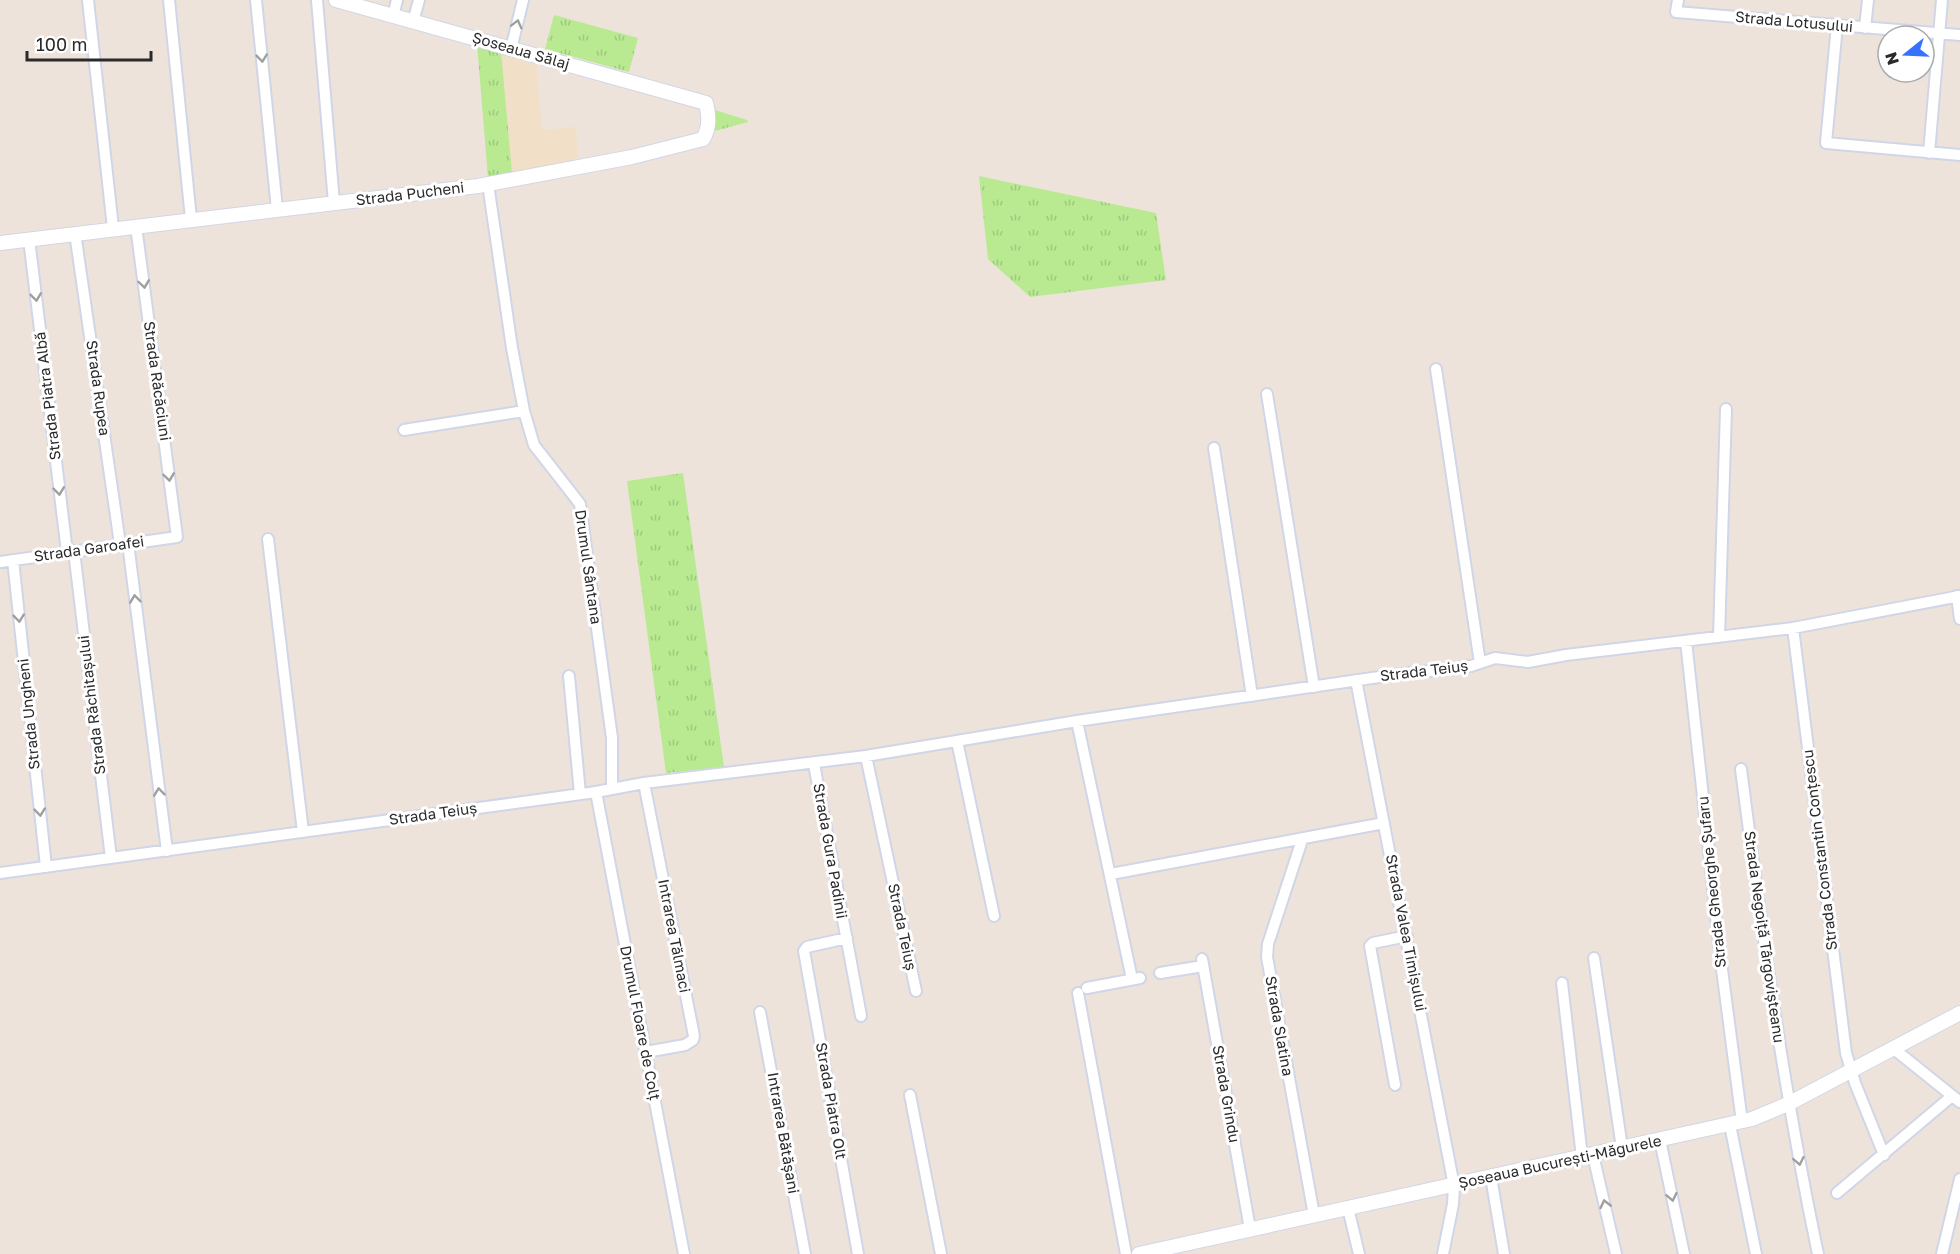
<svg xmlns="http://www.w3.org/2000/svg" width="1960" height="1254" font-family="'Golos Text',sans-serif">
<defs>
<pattern id="grass-tufts" width="24" height="20" patternUnits="userSpaceOnUse" patternTransform="scale(1.5)"><rect width="24" height="20" fill="#b9ea92"/><path d="M3 7l-1-3M5 7V3M7 7l1-3M15 17l-1-3M17 17v-4M19 17l1-3" fill="none" stroke="#9fc97e"/></pattern>
</defs>
<rect width="100%" height="100%" fill="#eee3db"/>
<path fill="#f1dfc8" d="M501,51L536,61L542,130L576,127L578,159L512,173Z"/>
<path fill="url(#grass-tufts)" d="M554,15L638,38L629,72L545,49Z
M477,44L501,51L512,173L488,178Z
M715,110L747,120L748,122L715,131Z
M979,176L1156,213L1166,280L1030,297L988,259Z
M683,473L724,767L666,773L627,481Z"/>
<g fill="none" stroke-linecap="round" stroke-linejoin="round">
<defs>
<path id="street" d="M88,0L113,228
M169,0L191,219
M256,0L277,209
M317,0L334,203
M1678,0L1676,12L1960,35
M393,16L397,0
M413,22L419,0
M1837,25L1826,143L1960,155
M1865,28L1868,0
M511,49L523,0
M1929,153L1942,0
M488,184L512,348L524,411L534,445L580,504L612,738V789
M75,233L120,544
M29,239L67,552
M1436,369L1480,663
M1267,394L1314,687
M404,430L524,411
M1214,448L1252,696
M268,539L303,832
M128,543L167,851
M74,551L111,858
M13,560L46,867
M0,562L177,537L136,226
M1957,596L1960,619
M1793,628L1846,1053L1855,1083L1884,1155
M1719,637L1726,409
M1686,641L1721,962L1742,1122
M569,676L580,794
M1356,680L1454,1186L1453,1204L1443,1254
M1077,721L1132,979
M957,741L994,916
M866,756L916,991
M814,764L861,1016
M1741,769C1762,932 1784,1093 1818,1254
M644,783L694,1036L693,1040L685,1045L646,1052
M596,792L684,1254
M1302,840L1268,944L1267,957L1314,1215
M0,873L596,792L644,783L866,756L1077,721L1393,675L1457,668L1471,666L1495,658L1528,662L1566,655L1793,628L1960,596
M1111,874L1384,823
M847,938L807,947L804,951L858,1254
M1594,958L1622,1148
M1202,959L1250,1229
M1160,973L1203,966
M1562,983L1582,1157
M1087,988L1140,978
M1078,993L1126,1254
M760,1012L805,1254
M1894,1049L1960,1102
M1395,1085L1370,946L1373,943L1407,936
M910,1095L941,1254
M1730,1125L1756,1254
M1660,1140L1684,1254
M1593,1155L1616,1254
M1491,1177L1504,1254
M1837,1193L1952,1096
M1348,1208L1359,1254
M1942,1254L1960,1179"/>
<path id="secondary" d="M0,243L478,186L632,157L703,139C710,127 709,116 706,103L336,0
M1139,1254L1752,1119L1788,1104L1960,1013"/>
</defs>
<use href="#street" stroke="#d0d6e5" stroke-width="14"/>
<use href="#secondary" stroke="#d0d6e5" stroke-width="16"/>
<use href="#street" stroke="#fff" stroke-width="10"/>
<use href="#secondary" stroke="#fff" stroke-width="14"/>
</g>
<defs><path id="oneway-chevron" d="M-2-3.5L2.5 0L-2 3.5" fill="none" stroke-width="1.6" stroke-linecap="round" stroke-linejoin="round" transform="scale(1.5)"/></defs>
<g stroke="#9f9f9f">
<use href="#oneway-chevron" transform="translate(517 24) rotate(-76)"/>
<use href="#oneway-chevron" transform="translate(262 58) rotate(84)"/>
<use href="#oneway-chevron" transform="translate(144 284) rotate(82)"/>
<use href="#oneway-chevron" transform="translate(36 297) rotate(83)"/>
<use href="#oneway-chevron" transform="translate(169 477) rotate(82)"/>
<use href="#oneway-chevron" transform="translate(59 491) rotate(83)"/>
<use href="#oneway-chevron" transform="translate(135 599) rotate(-97)"/>
<use href="#oneway-chevron" transform="translate(19 618) rotate(84)"/>
<use href="#oneway-chevron" transform="translate(159 792) rotate(-97)"/>
<use href="#oneway-chevron" transform="translate(40 812) rotate(84)"/>
<use href="#oneway-chevron" transform="translate(1799 1161) rotate(79)"/>
<use href="#oneway-chevron" transform="translate(1672 1197) rotate(78)"/>
<use href="#oneway-chevron" transform="translate(1605 1204) rotate(-103)"/>
</g>
<g text-anchor="middle" stroke-width="6" stroke-linejoin="round" paint-order="stroke">
<g font-size="15" fill="#2a2a2a" stroke="#fff">
<text transform="translate(1794 22) rotate(5)" y="5">Strada Lotusului</text>
<text transform="translate(521 51) rotate(16)" y="5">Șoseaua Sălaj</text>
<text transform="translate(410 194) rotate(-7)" y="5">Strada Pucheni</text>
<text transform="translate(157 381) rotate(82)" y="5">Strada Răcăciuni</text>
<text transform="translate(98 388) rotate(82)" y="5">Strada Rupea</text>
<text transform="translate(48 396) rotate(-97)" y="5">Strada Piatra Albă</text>
<text transform="translate(89 549) rotate(-8)" y="5">Strada Garoafei</text>
<text transform="translate(588 567) rotate(82)" y="5">Drumul Sântana</text>
<text transform="translate(1424 671) rotate(-7)" y="5">Strada Teiuș</text>
<text transform="translate(92 705) rotate(-97)" y="5">Strada Răchitașului</text>
<text transform="translate(29 714) rotate(-96)" y="5">Strada Ungheni</text>
<text transform="translate(433 814) rotate(-8)" y="5">Strada Teiuș</text>
<text transform="translate(1820 850) rotate(-97)" y="5">Strada Constantin Conțescu</text>
<text transform="translate(830 851) rotate(80)" y="5">Strada Gura Padinii</text>
<text transform="translate(1712 882) rotate(-96)" y="5">Strada Gheorghe Șufaru</text>
<text transform="translate(902 927) rotate(78)" y="5">Strada Teiuș</text>
<text transform="translate(1406 933) rotate(79)" y="5">Strada Valea Timișului</text>
<text transform="translate(674 936) rotate(79)" y="5">Intrarea Tălmaci</text>
<text transform="translate(1764 937) rotate(82)" y="5">Strada Negoiță Târgovișteanu</text>
<text transform="translate(640 1023) rotate(79)" y="5">Drumul Floare de Colț</text>
<text transform="translate(1279 1026) rotate(80)" y="5">Strada Slatina</text>
<text transform="translate(1226 1094) rotate(80)" y="5">Strada Grindu</text>
<text transform="translate(831 1101) rotate(80)" y="5">Strada Piatra Olt</text>
<text transform="translate(783 1133) rotate(80)" y="5">Intrarea Bătășani</text>
<text transform="translate(1560 1162) rotate(-12)" y="5">Șoseaua București-Măgurele</text>
</g>
</g>
<g transform="translate(1906 54) rotate(252)"><circle r="28" fill="#ffffff" stroke="#aaaaaa" stroke-width="1.5"/>
<path d="M0-4.5L10 22L0 15L-10 22Z" fill="#3671ff"/>
<text y="-9" font-size="16" font-weight="bold" text-anchor="middle" fill="#2a2a2a">N</text>
</g>
<path d="M27 51v9h124v-9" fill="none" stroke="#2a2a2a" stroke-width="3"/>
<text x="36" y="51" font-size="18" fill="#2a2a2a" stroke="#ffffff" stroke-width="4.5" paint-order="stroke">100 m</text>
</svg>
